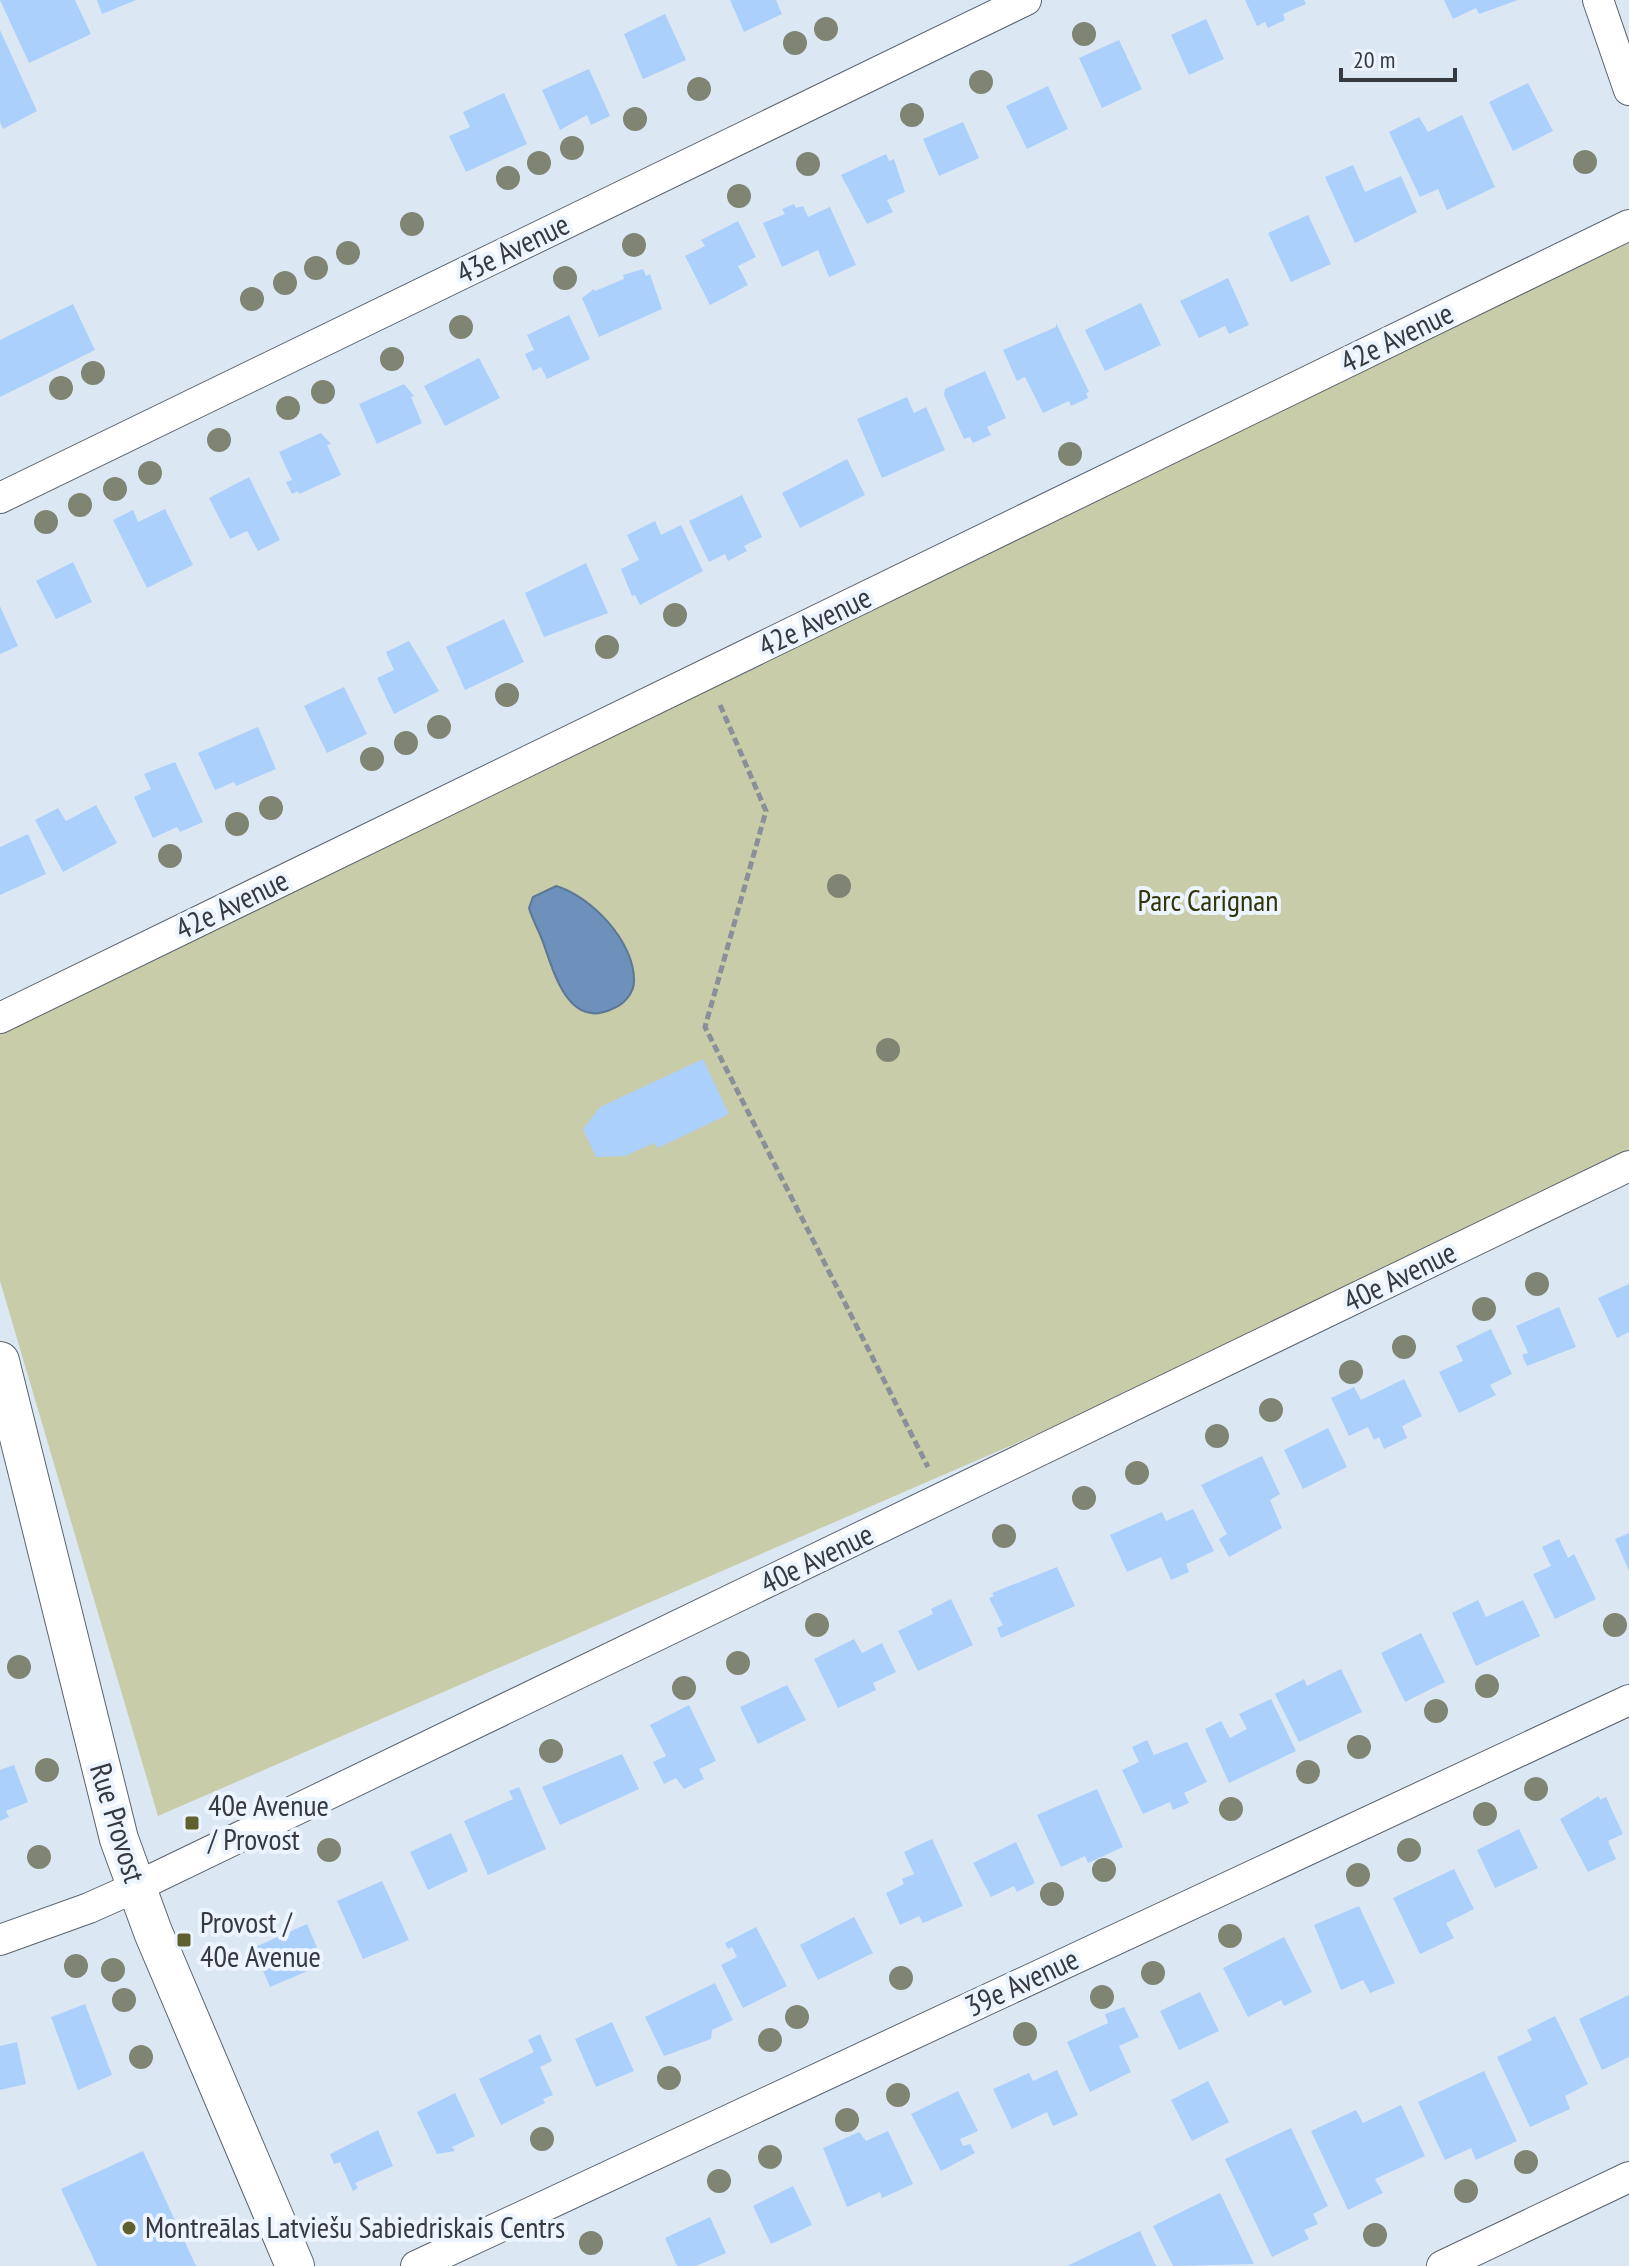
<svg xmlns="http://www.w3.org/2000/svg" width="1629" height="2266" font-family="'PT Sans Narrow',sans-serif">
<rect width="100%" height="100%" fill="#dce7f4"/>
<path fill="#c9cca8" d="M1629,226V1177L158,1816L0,1281V1024Z"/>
<path fill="#6e91bb" stroke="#5d7796" stroke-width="2" d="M556,886C591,896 635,942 634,981C634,994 623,1005 612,1009C570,1029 555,976 545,948C541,934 533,922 529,908L533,897Z"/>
<path fill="#abd0fc" d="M0,0H75L91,34L29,63Z
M97,0H136L102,14Z
M730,0H776L782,14L744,32Z
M1245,0H1304L1306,4L1283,14L1285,20L1268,28L1265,22L1257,26Z
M1444,0H1518L1479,14L1476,8L1453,19Z
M665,14L686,60L643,79L624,34Z
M1206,19L1224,59L1189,75L1171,35Z
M0,30L37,111L3,129L0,122Z
M1119,40L1142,89L1102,108L1079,58Z
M589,69L610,116L591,125L587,115L560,130L542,90Z
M1528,83L1553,131L1513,151L1489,102Z
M1048,86L1068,129L1027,149L1006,106Z
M504,93L527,144L466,172L449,136L470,127L463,112Z
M1462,115L1495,187L1447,210L1438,189L1420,197L1389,132L1419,117L1428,132Z
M963,122L979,158L939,176L923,139Z
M886,154L889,161L894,159L905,192L887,200L893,212L867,224L841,175Z
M1353,165L1365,192L1401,176L1417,212L1355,243L1325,177Z
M794,204L796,208L803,206L808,217L830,207L856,265L829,277L818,250L782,267L763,223L785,214L782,209Z
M1308,215L1331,264L1291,282L1268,233Z
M738,221L756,257L738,266L748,285L710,305L685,256L705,246L701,240Z
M643,269L646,276L650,274L662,309L599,337L582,298L594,289L595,291L624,279L623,275Z
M1228,278L1249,325L1229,334L1225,326L1199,338L1180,301Z
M1141,303L1161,345L1105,371L1085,330Z
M73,304L95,350L0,397V340Z
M569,315L590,359L547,379L541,367L533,371L525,354L534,350L527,335Z
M1056,323L1089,392L1086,393L1088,398L1071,406L1069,401L1043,413L1025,377L1017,381L1003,350L1056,327Z
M479,358L500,398L445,426L424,386Z
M985,371L1006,418L987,427L991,435L973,443L970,437L964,439L944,395L945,389Z
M404,384L414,396L411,397L422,423L377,444L359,404Z
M907,397L914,413L926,407L945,450L882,478L857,419Z
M321,433L331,444L327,445L341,475L299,494L298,491L292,494L286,482L292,480L279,452Z
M847,459L865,495L800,528L782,493Z
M249,477L280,540L258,551L247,531L230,539L209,498Z
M742,495L762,537L744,546L747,551L728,561L725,554L709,562L689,521Z
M165,509L193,565L147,588L113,520L133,510L138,522Z
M655,521L661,535L681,525L703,571L640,605L635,595L632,596L621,569L639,560L627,535Z
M73,562L92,602L56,619L36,581Z
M586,563L608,613L544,637L525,593Z
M0,606L18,646L0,654Z
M504,619L524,662L465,690L446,647Z
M409,641L439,691L394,714L377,678L394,670L386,652Z
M344,687L367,734L327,753L304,706Z
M258,727L276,769L236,786L234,782L215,790L198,753Z
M175,762L203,822L180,832L177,827L153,838L134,797L151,789L144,774Z
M96,805L117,843L63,872L35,820L58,808L66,821Z
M28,834L46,874L0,895V847Z
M703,1059L729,1114L658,1148L654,1143L625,1156L596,1157L583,1129L600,1107Z
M1629,1284V1332L1617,1338L1598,1298Z
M1559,1307L1576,1347L1527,1366L1522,1355L1528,1353L1516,1326Z
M1491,1329L1512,1374L1490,1385L1496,1395L1459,1413L1439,1372L1463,1361L1456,1346Z
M1404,1379L1422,1416L1402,1426L1407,1438L1384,1449L1379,1437L1374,1440L1368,1427L1349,1436L1331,1398L1354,1387L1361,1400Z
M1328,1428L1347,1467L1303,1489L1284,1450Z
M1262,1456L1280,1494L1270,1500L1282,1528L1229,1557L1219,1539L1227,1534L1201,1485Z
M1193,1509L1214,1551L1186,1564L1189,1572L1171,1580L1161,1557L1127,1572L1110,1535L1162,1512L1166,1521Z
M1629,1533V1571L1615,1539Z
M1559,1539L1568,1558L1574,1554L1596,1599L1555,1619L1533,1574L1551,1566L1542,1547Z
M1057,1567L1075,1606L1001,1638L997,1628L1003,1625L989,1598L994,1596L992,1593Z
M951,1599L973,1645L918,1671L898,1631L933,1614L931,1609Z
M1478,1600L1486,1617L1523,1600L1540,1636L1476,1666L1452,1613Z
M1421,1633L1445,1682L1405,1702L1381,1653Z
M854,1639L862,1653L882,1643L896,1672L873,1683L876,1690L838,1708L814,1659Z
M1341,1669L1362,1712L1299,1742L1275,1694L1304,1679L1307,1686Z
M787,1685L806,1720L758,1744L740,1707Z
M1271,1699L1296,1751L1229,1783L1205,1729L1221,1721L1230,1738L1247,1729L1239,1714Z
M689,1705L716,1761L699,1769L704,1779L684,1789L676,1778L664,1784L653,1762L666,1756L650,1725Z
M1147,1740L1154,1755L1187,1742L1207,1782L1184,1793L1189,1803L1173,1810L1170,1802L1143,1814L1122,1770L1139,1762L1132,1747Z
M622,1754L639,1789L560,1825L542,1787Z
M14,1765L28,1802L6,1811L9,1817L0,1821V1770Z
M519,1787L546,1849L488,1875L464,1821L513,1799L509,1791Z
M1097,1789L1123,1847L1088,1863L1085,1856L1061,1867L1037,1815Z
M1599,1796L1600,1800L1606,1797L1623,1834L1608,1841L1616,1859L1588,1872L1560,1819Z
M1519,1829L1538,1868L1495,1888L1477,1850Z
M451,1833L468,1871L428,1890L410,1852Z
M932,1839L963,1906L923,1923L919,1916L900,1925L886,1893L904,1884L902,1879L914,1874L904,1852Z
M1016,1842L1035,1883L1017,1892L1014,1886L991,1897L973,1863Z
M1454,1869L1474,1909L1446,1923L1454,1938L1420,1954L1393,1898Z
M382,1881L409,1940L363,1959L337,1901Z
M1359,1906L1395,1983L1370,1993L1363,1980L1341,1990L1314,1925Z
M854,1917L873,1953L818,1980L800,1945Z
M307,1924L324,1964L270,1987L253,1948Z
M756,1927L787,1986L743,2008L721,1965L737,1957L732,1947L728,1949L725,1943Z
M1284,1937L1312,1992L1284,2006L1281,2000L1248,2017L1223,1968Z
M715,1983L733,2020L712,2030L711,2039L664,2056L645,2017Z
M1200,1992L1219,2031L1179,2050L1160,2011Z
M1629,1995V2057L1602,2070L1579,2019Z
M85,2004L112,2075L78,2090L51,2017Z
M1124,2007L1139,2037L1119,2046L1131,2072L1090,2092L1067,2042L1108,2023L1105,2014Z
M1555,2016L1588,2084L1565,2096L1570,2109L1530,2127L1497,2057L1532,2040L1527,2030Z
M612,2022L634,2071L596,2087L575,2039Z
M540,2034L552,2061L540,2067L553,2095L543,2099L545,2103L501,2125L479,2079L534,2052L528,2040Z
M17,2042L26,2084L0,2090V2046Z
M1057,2070L1078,2115L1053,2126L1047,2112L1012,2129L993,2089L1029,2073L1033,2081Z
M1484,2071L1517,2141L1476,2160L1471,2148L1445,2160L1418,2102Z
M1208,2081L1229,2122L1192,2141L1171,2100Z
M958,2091L978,2131L960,2139L963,2146L970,2144L975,2153L941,2171L911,2114Z
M455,2093L475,2136L452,2147L455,2151L437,2154L417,2112Z
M1401,2105L1425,2156L1375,2179L1383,2193L1348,2210L1311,2131L1356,2110L1363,2123Z
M1291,2128L1328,2206L1313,2214L1318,2224L1304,2230L1309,2239L1272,2257L1225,2159Z
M378,2130L393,2166L355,2183L358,2188L353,2191L340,2162L334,2164L330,2154Z
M888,2131L913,2184L882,2198L880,2192L847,2207L823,2148L859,2132L866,2141Z
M143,2151L196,2266H97L61,2189Z
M793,2186L812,2225L771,2244L753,2206Z
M1220,2193L1254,2264L1173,2266L1153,2226Z
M710,2217L726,2253L696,2266H677L665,2238Z
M1140,2231L1156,2266H1067Z"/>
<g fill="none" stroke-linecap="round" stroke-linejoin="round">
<defs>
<path id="minor" d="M1598,0L1629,90
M0,498L1026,0
M0,1018L1629,225
M0,1940L89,1908L136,1887L1629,1166
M416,2266L1629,1700
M1442,2266L1629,2177"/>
<path id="tertiary" d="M0,1361L119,1839L153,1932L295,2266"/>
</defs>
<use href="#minor" stroke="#5a646f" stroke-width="32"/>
<use href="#tertiary" stroke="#5a646f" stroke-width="40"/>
<path stroke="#899099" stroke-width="5" stroke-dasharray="8 4" stroke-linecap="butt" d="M720,705L766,811L705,1027L928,1467"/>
<use href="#minor" stroke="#fff" stroke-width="30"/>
<use href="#tertiary" stroke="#fff" stroke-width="38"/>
</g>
<g fill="#7f8572">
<circle cx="826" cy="29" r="12"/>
<circle cx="1084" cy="34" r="12"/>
<circle cx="795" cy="43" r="12"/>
<circle cx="981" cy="82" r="12"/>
<circle cx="699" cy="89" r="12"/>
<circle cx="912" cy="115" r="12"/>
<circle cx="635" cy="119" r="12"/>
<circle cx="572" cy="148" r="12"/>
<circle cx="1585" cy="162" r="12"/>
<circle cx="539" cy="163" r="12"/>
<circle cx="808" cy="164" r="12"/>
<circle cx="508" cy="178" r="12"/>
<circle cx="739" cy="196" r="12"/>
<circle cx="412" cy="224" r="12"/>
<circle cx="634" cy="245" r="12"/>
<circle cx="348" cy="253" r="12"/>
<circle cx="316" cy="268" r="12"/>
<circle cx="565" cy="278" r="12"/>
<circle cx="285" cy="283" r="12"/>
<circle cx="252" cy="299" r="12"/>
<circle cx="461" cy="327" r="12"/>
<circle cx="392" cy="359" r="12"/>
<circle cx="93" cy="373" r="12"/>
<circle cx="61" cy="388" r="12"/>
<circle cx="323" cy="392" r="12"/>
<circle cx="288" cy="408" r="12"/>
<circle cx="219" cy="440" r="12"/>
<circle cx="1070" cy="454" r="12"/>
<circle cx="150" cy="473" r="12"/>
<circle cx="115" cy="489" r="12"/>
<circle cx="80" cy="505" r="12"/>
<circle cx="46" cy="522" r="12"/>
<circle cx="675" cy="615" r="12"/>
<circle cx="607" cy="647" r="12"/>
<circle cx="507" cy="695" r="12"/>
<circle cx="439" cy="727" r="12"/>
<circle cx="406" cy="743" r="12"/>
<circle cx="372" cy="759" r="12"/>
<circle cx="271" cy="808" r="12"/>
<circle cx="237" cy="824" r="12"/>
<circle cx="170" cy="856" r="12"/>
<circle cx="839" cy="886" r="12"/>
<circle cx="888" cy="1050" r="12"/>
<circle cx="1537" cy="1284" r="12"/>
<circle cx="1484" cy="1309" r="12"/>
<circle cx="1404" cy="1347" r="12"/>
<circle cx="1351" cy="1372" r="12"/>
<circle cx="1271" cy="1410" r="12"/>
<circle cx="1217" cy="1436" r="12"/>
<circle cx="1137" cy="1473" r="12"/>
<circle cx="1084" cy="1498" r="12"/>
<circle cx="1004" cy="1536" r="12"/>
<circle cx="817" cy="1625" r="12"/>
<circle cx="1615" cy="1625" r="12"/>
<circle cx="738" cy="1663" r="12"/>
<circle cx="19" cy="1667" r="12"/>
<circle cx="1487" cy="1686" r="12"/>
<circle cx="684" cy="1688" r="12"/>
<circle cx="1436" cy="1711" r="12"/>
<circle cx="1359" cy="1747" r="12"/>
<circle cx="551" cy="1751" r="12"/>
<circle cx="47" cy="1770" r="12"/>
<circle cx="1308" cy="1772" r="12"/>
<circle cx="1536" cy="1789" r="12"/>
<circle cx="1231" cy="1809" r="12"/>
<circle cx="1485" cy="1814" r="12"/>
<circle cx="329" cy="1850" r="12"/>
<circle cx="1409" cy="1850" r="12"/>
<circle cx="39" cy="1857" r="12"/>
<circle cx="1104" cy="1870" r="12"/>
<circle cx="1358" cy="1875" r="12"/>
<circle cx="1052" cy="1894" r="12"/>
<circle cx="1230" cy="1936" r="12"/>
<circle cx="76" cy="1966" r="12"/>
<circle cx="113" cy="1970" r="12"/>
<circle cx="1153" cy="1973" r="12"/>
<circle cx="901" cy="1978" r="12"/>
<circle cx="1102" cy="1997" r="12"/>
<circle cx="124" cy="2000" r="12"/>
<circle cx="797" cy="2017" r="12"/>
<circle cx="1025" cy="2034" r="12"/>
<circle cx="770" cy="2040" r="12"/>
<circle cx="141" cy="2057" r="12"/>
<circle cx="669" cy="2078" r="12"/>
<circle cx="898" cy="2095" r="12"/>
<circle cx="847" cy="2120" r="12"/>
<circle cx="542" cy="2139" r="12"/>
<circle cx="770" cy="2157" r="12"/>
<circle cx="1526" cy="2162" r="12"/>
<circle cx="719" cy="2181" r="12"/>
<circle cx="1466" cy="2191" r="12"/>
<circle cx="1375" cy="2235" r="12"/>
<circle cx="591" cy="2243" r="12"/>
</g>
<g fill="#5e612e" stroke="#ebf4ff" stroke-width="3">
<rect x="184" y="1815" width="16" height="16" rx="4"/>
<rect x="176" y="1932" width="16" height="16" rx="4"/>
<circle cx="129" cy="2228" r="8"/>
</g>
<g text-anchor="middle" stroke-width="8" stroke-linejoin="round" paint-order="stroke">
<g font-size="30" fill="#363a40" stroke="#ebf4ff">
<text transform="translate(513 249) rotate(-26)" y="10">43e Avenue</text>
<text transform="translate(1397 338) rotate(-26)" y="10">42e Avenue</text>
<text transform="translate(815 622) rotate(-26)" y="10">42e Avenue</text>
<text transform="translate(232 905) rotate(-26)" y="10">42e Avenue</text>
<text transform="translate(1400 1277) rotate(-26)" y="10">40e Avenue</text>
<text transform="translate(817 1559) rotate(-26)" y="10">40e Avenue</text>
<text transform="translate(117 1823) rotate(73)" y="10">Rue Provost</text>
<text transform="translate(1022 1983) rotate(-25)" y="10">39e Avenue</text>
</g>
<g font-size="30" fill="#333508" stroke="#ebf4ff">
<text x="1208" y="911">Parc Carignan</text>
</g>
<g font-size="30" fill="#363a40" stroke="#ebf4ff" text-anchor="start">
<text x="208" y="1816">40e Avenue<tspan x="208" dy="34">/ Provost</tspan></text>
<text x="200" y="1933">Provost /<tspan x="200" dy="34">40e Avenue</tspan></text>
<text x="145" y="2238">Montreālas Latviešu Sabiedriskais Centrs</text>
</g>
</g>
<path d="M1341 68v12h114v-12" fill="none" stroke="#363a40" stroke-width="4"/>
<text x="1353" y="68" font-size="24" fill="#363a40" stroke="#ebf4ff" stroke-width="6" paint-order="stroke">20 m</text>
</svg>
